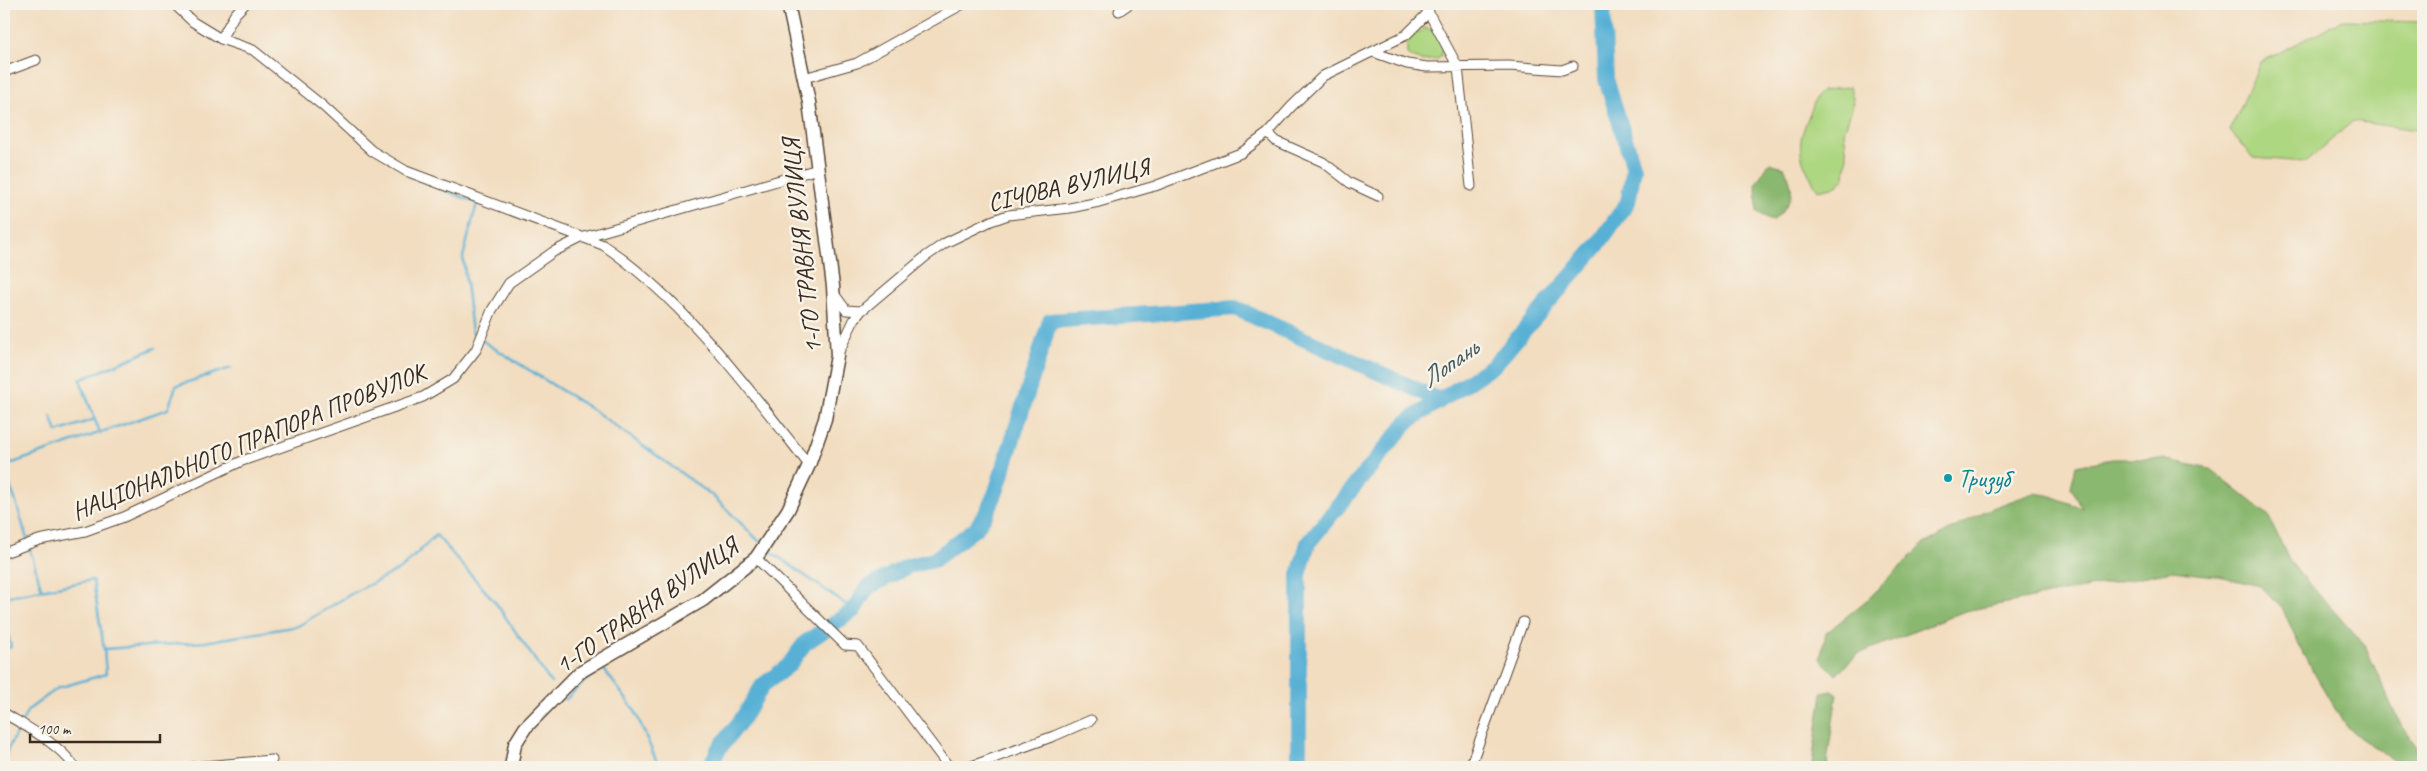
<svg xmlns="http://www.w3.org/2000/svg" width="2427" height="771" font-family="Caveat,sans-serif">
<rect width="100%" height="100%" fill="#f7f3e8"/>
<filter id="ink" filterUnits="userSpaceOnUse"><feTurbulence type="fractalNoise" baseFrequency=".02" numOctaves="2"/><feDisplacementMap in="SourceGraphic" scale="10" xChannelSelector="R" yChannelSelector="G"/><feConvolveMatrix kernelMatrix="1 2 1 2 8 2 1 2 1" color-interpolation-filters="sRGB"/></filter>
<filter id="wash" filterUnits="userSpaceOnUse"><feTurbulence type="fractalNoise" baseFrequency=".0096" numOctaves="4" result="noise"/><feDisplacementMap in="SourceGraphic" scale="20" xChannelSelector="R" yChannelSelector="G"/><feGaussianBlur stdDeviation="1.12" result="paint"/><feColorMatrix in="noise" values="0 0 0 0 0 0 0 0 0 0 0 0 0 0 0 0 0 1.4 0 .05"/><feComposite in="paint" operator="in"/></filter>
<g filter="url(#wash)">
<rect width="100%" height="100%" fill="#f2ddc0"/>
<path fill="#aed782" stroke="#748050" d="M2343,20L2423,22V131L2353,121L2306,162L2253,158L2230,131L2261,62Z
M1424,28C1437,29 1449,49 1438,59L1421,61L1407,54V40Z
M1850,86L1854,102L1844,132L1847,156L1845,177L1837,186L1818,190C1791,146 1799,143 1816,97L1822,91Z"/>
<path fill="#8ab870" stroke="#627147" d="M1769,163L1784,167C1797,192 1792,202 1773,221L1757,212L1756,183Z
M2112,459H2163L2210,469L2268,515L2290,562L2365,646L2397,718L2423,756V767H2400L2381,751L2360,738L2344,724L2303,654L2281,605L2259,586L2224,577L2172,571L1965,611L1858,654L1836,675L1820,659L1826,633L1868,599L1922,545L1987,510L2033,493L2048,495L2082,508L2071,487L2076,466Z
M1832,691L1837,694L1827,762L1829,767H1813L1812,764L1822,693Z"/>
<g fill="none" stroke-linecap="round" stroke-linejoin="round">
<path stroke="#58b1d5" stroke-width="2.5" d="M441,189L477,203L463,257L472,332L486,343L596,412L713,496L761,543
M51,416L57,432L95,419
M100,433L80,380L155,348
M4,466L168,409L176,386L231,368
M4,471L16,502L42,590
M767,549L854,610
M4,597L93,580L104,649
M4,615L11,647L4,649
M565,700L586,680L603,668L635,711L659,767
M4,757L28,710L58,688L106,674L104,649L205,642L298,626L351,594L402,568L436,535L495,602L551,683"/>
<path stroke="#58b1d5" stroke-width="16" d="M710,767L718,750L742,719L763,685L788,666L805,643L854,610L867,588L908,566L934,560L976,528L987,512L996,492L1050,321L1235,308L1440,400
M1299,767V575L1308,543L1407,422L1494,365L1597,246L1628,202L1634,168L1606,79L1603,4"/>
</g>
</g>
<g filter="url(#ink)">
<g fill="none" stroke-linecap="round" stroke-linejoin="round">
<defs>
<path id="street" d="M174,4L193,22L221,39L253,50L323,106L372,151L406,171L603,245C683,299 750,390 809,465
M1424,4L1458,67L1471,186
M1119,11L1129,4
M221,39L235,14L245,4
M1373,52L1407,64L1427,67L1509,66L1562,70L1573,66
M4,72L36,60
M804,78L857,63L963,4
M1268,133L1276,141L1323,162L1350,183L1378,196
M835,295L846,310L861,311
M837,356L854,320L861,311L925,257L945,243L991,221L1008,215L1070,208L1099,202L1155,186L1241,153L1268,133L1291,107L1323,76L1406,35L1429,12
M4,553L39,540L85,531L124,517L242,461L423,397L453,379L476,350L492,310L509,283L553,252L581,238L818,169
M756,558L845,645L858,646L949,767
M4,713C28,728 58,743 75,767
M193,767L272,760
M969,767L1054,736L1091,720
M1470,767L1523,622"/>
<path id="secondary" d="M511,767L515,744L525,728L580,672L703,600L756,558L788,510L809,465L825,419L837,356L833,286L809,102L788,4"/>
</defs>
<use href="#street" stroke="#564536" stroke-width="11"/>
<use href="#secondary" stroke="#564536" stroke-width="15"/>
<use href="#street" stroke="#fff" stroke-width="9"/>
<use href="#secondary" stroke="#fff" stroke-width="12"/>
</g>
</g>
<circle fill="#0f9aa8" stroke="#f7f3e8" stroke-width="2" cx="1948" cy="478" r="5"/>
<g text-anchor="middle" stroke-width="5" stroke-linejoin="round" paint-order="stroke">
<g font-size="25" fill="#3b2a1e" stroke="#f7f3e8">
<text transform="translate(1068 184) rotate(-13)" y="9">СІЧОВА ВУЛИЦЯ</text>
<text transform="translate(801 246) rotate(-96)" y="9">1-ГО ТРАВНЯ ВУЛИЦЯ</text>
<text transform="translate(248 441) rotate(-22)" y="9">НАЦІОНАЛЬНОГО ПРАПОРА ПРОВУЛОК</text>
<text transform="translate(646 605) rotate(-35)" y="9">1-ГО ТРАВНЯ ВУЛИЦЯ</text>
</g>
<g font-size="25" fill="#0d838f" stroke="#f7f3e8" text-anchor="start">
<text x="1958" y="487">Тризуб</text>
</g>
<g font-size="26" font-style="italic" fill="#45595e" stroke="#f7f3e8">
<text transform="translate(1449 363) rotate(-35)" y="9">Лопань</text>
</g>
</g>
<rect width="2427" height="771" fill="none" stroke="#f7f3e8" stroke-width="20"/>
<path d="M30 734v8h130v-8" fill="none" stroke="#3b2a1e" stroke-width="2.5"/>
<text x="38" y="734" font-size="15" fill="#3b2a1e" stroke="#f7f3e8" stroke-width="4" paint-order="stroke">100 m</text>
</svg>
